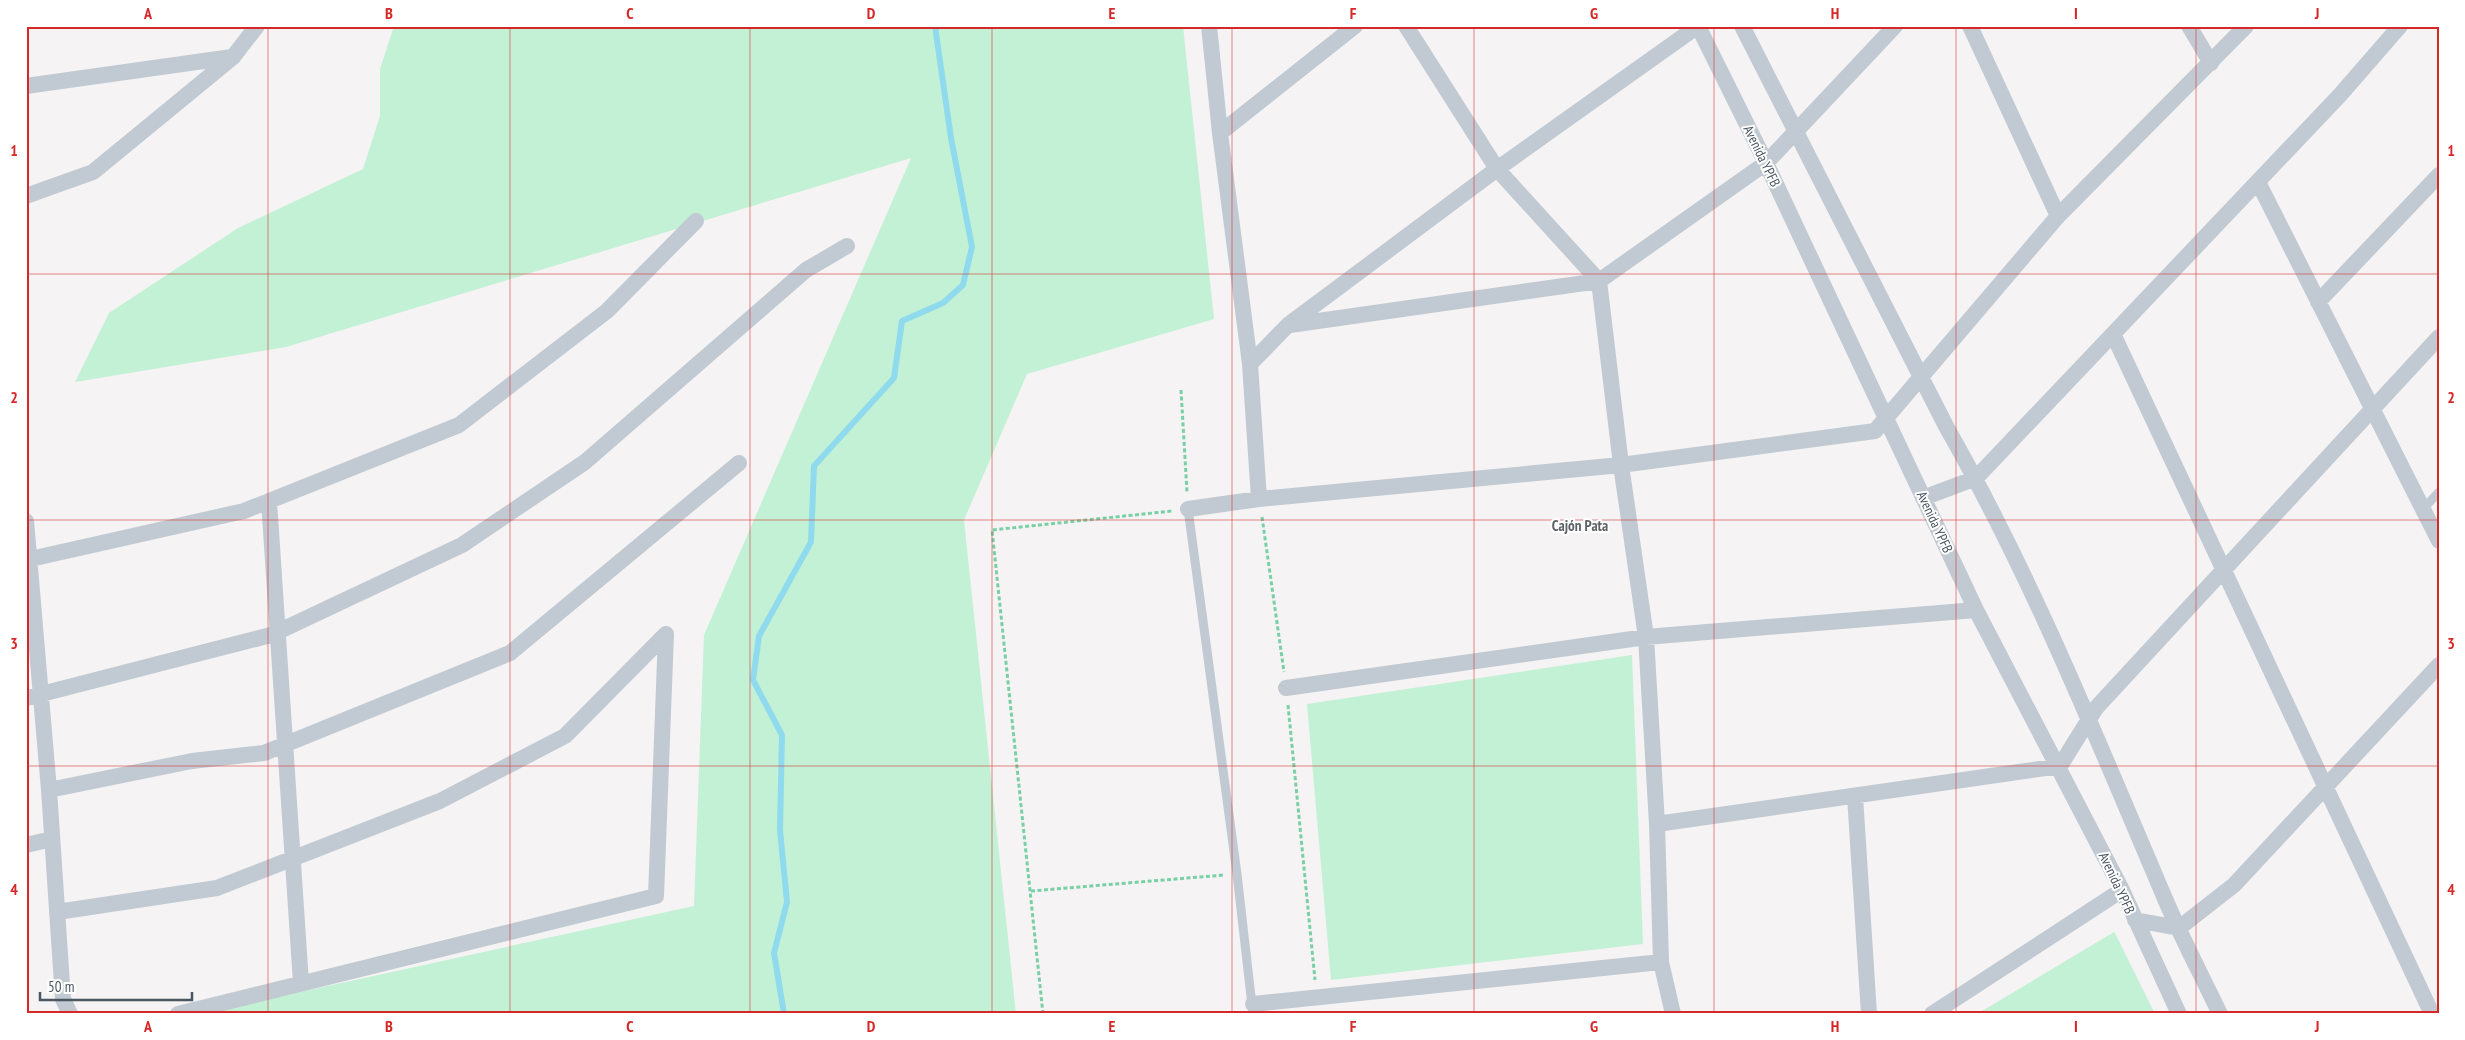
<svg xmlns="http://www.w3.org/2000/svg" width="2465" height="1040" font-family="'PT Sans Narrow',sans-serif">
<rect width="100%" height="100%" fill="#f5f3f3"/>
<path fill="#c3f1d5" d="M394,26H1183L1214,319L1027,374L964,520L1016,1014H199L694,906L704,635L911,158L286,347L75,382L109,313L238,228L363,169L380,116V69Z
M1632,655L1643,944L1331,980L1307,704Z
M2114,931L2155,1014H1977L2114,932Z"/>
<g fill="none" stroke-linecap="round" stroke-linejoin="round">
<path stroke="#90daee" stroke-width="6" d="M784,1014L774,953L787,902L780,830L782,735L753,680L759,636L811,542L814,466L894,378L902,321L943,303L963,285L972,247L951,138L935,26"/>
<path stroke="#7ad0a6" stroke-width="3" stroke-dasharray="4 2.5" stroke-linecap="butt" d="M1181,390L1187,492
M1262,517L1284,672
M1288,705L1315,980
M1031,891L1224,875
M1043,1014L992,530L1172,511"/>
<path stroke="#c1cad2" stroke-width="9" d="M1188,509L1237,874L1253,1014
M2423,509L2439,492"/>
<path stroke="#c1cad2" stroke-width="16" d="M1209,26L1220,133L1250,364L1259,499
M1406,26L1497,169L1599,281
M1742,26L1947,428C2032,577 2096,737 2163,894C2180,935 2201,974 2220,1014
M1970,26L2058,216
M2189,26L2211,63
M26,86L232,57
M1220,133L1355,26
M2258,182L2439,541
M26,196L93,172L233,57L257,26
M2318,302L2439,175
M1290,325L1599,281
M2113,334L2432,1014
M1250,364L1288,325L1497,169L1698,26L1766,163L1976,610L2122,890L2179,1014
M1923,498L1976,478L2340,95L2400,26
M269,501L301,983
M1188,509L1259,499L1621,465L1875,431L2058,216L2246,26
M26,521L49,790L63,999L70,1014
M26,560L244,511L459,425L607,311L696,221
M1286,688L1646,637L1976,610
M26,698L271,635L462,545L585,462L806,270L847,246
M49,790L192,761L264,753L510,653L739,463
M1855,796L1869,1014
M1657,824L2060,766L2096,708L2439,337
M26,845L52,839
M57,912L217,888L440,801L565,736L666,634
M2135,920L2179,928L2234,885L2439,665
M1253,1004L1661,962
M178,1014L656,896L666,634
M1673,1014L1661,962L1657,824L1646,637L1621,465L1599,281L1766,163L1895,26
M1932,1014L2122,890"/>
</g>
<path fill="none" stroke="#d62828" stroke-width="1" stroke-opacity="0.55" d="M268,26V1014M510,26V1014M750,26V1014M992,26V1014M1232,26V1014M1474,26V1014M1714,26V1014M1956,26V1014M2196,26V1014M26,274H2439M26,520H2439M26,766H2439"/>
<g text-anchor="middle" stroke-width="4" stroke-linejoin="round" paint-order="stroke">
<g font-size="14" fill="#4a5661" stroke="#fff">
<text transform="translate(1762 156) rotate(64)" y="5">Avenida YPFB</text>
<text transform="translate(1935 522) rotate(65)" y="5">Avenida YPFB</text>
<text transform="translate(2117 883) rotate(65)" y="5">Avenida YPFB</text>
</g>
<g font-size="15" font-weight="bold" fill="#5f6368" stroke="#fff">
<text x="1580" y="531">Cajón Pata</text>
</g>
</g>
<rect width="2465" height="1040" fill="none" stroke="#ffffff" stroke-width="55"/>
<path d="M40 992v8h152v-8" fill="none" stroke="#4a5661" stroke-width="2.5"/>
<text x="48" y="992" font-size="15" fill="#4a5661" stroke="#ffffff" stroke-width="4" paint-order="stroke">50 m</text>
<rect x="28" y="28" width="2410" height="984" fill="none" stroke="#d62828" stroke-width="2"/>
<g font-size="16" text-anchor="middle" font-weight="bold" fill="#d62828">
<text x="148" y="19">A</text>
<text x="389" y="19">B</text>
<text x="630" y="19">C</text>
<text x="871" y="19">D</text>
<text x="1112" y="19">E</text>
<text x="1353" y="19">F</text>
<text x="1594" y="19">G</text>
<text x="1835" y="19">H</text>
<text x="2076" y="19">I</text>
<text x="2317" y="19">J</text>
<text x="14" y="156">1</text>
<text x="2451" y="156">1</text>
<text x="14" y="403">2</text>
<text x="2451" y="403">2</text>
<text x="14" y="649">3</text>
<text x="2451" y="649">3</text>
<text x="14" y="895">4</text>
<text x="2451" y="895">4</text>
<text x="148" y="1032">A</text>
<text x="389" y="1032">B</text>
<text x="630" y="1032">C</text>
<text x="871" y="1032">D</text>
<text x="1112" y="1032">E</text>
<text x="1353" y="1032">F</text>
<text x="1594" y="1032">G</text>
<text x="1835" y="1032">H</text>
<text x="2076" y="1032">I</text>
<text x="2317" y="1032">J</text>
</g>
</svg>
